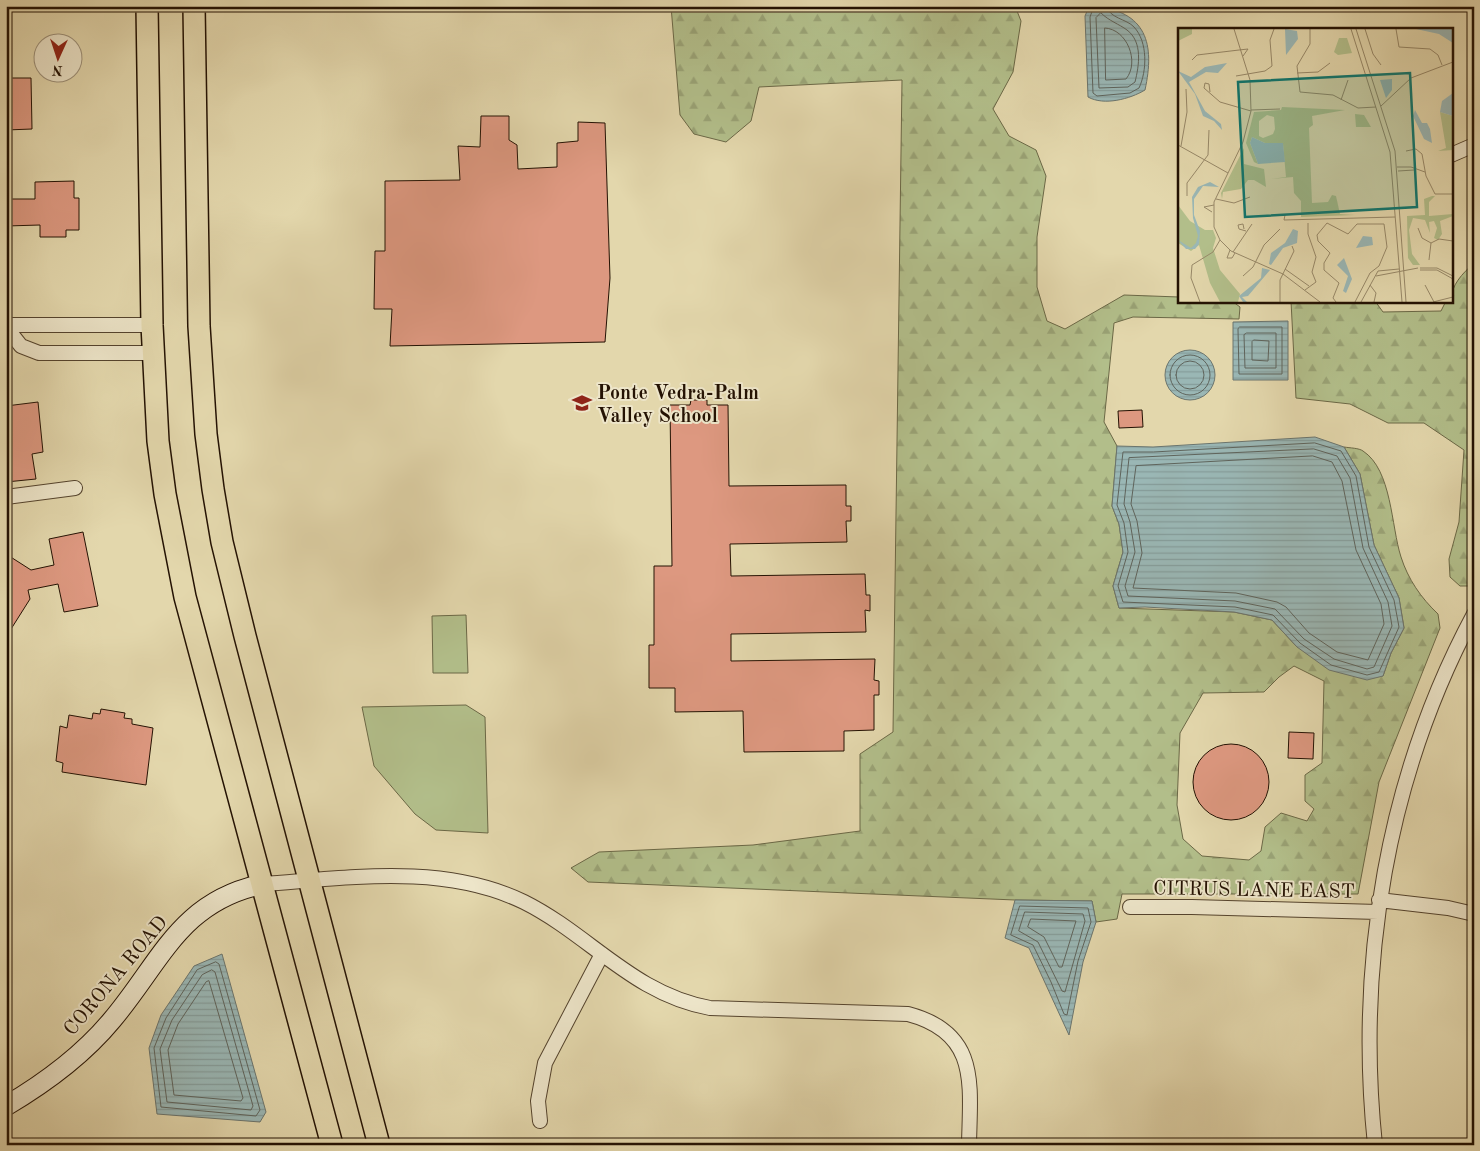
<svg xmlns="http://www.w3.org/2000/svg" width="1480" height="1151" font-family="'Old Standard TT',serif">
<defs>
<pattern id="forest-firs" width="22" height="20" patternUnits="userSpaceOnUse" patternTransform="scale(1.25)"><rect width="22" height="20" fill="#b2be8a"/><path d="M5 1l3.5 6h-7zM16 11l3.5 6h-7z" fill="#99a275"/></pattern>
<pattern id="water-rules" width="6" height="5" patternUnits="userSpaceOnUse" patternTransform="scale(1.25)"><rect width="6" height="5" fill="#9ab7b5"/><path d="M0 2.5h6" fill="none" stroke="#859c9a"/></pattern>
</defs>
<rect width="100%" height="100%" fill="#e3d7ac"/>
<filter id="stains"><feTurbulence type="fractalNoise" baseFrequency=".004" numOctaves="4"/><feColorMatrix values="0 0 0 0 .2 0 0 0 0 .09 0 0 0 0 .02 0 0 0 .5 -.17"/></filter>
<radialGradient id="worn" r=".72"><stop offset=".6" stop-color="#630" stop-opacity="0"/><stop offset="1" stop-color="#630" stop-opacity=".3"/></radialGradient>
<path fill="#b2be8a" stroke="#6b6846" d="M466,615L468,673H433L432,616Z
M466,705L485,717L488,833L436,830L415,814L374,766L362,707Z"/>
<path fill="url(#forest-firs)" stroke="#6b6846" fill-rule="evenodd" d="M671,6H1015L1021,21L1013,72L993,109L1009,136L1036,150L1046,176L1037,237V287L1047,321L1065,329L1124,295L1179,297V301H1232L1240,307L1239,319L1133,317L1114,323L1104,422L1117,446L1112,506L1119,524L1123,552L1113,586L1119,608L1234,612L1272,620L1297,647L1383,676L1391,653L1404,628L1399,598L1374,545L1360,474L1344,447C1350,448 1359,448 1363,451C1392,470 1391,526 1401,557C1408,579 1421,598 1438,614L1440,628L1379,782L1358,894H1122L1117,919L1096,922L1092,901L1015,900L588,882L571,868L599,852L753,845L860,831V754L893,732L902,80L759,87L751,121L726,142L694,134L680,115ZM1294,666L1324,681L1322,763L1305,775V801L1314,809L1307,821L1281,813L1265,827L1261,851L1249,860L1202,856L1183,839L1177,805L1180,733L1203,693L1264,692L1279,677Z
M1474,263V586H1460L1450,577L1449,559L1459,522L1464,450L1424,423H1388L1350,404L1296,398L1291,301H1375L1383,312L1441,311L1446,301H1451C1451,285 1462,274 1474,263Z"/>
<path fill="url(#water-rules)" stroke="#6b756e" d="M1093,6C1147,11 1155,44 1145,90C1130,99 1104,106 1088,97L1085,16L1088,9Z
M1288,321V380H1233V322Z
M1165 375a25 25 0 1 1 50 0a25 25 0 1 1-50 0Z
M1315,437L1344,447L1360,474L1374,545L1399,598L1404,628L1391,653L1383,676L1367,680L1329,670L1297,647L1272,620L1234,612L1145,607L1119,608L1113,586L1123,552L1119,524L1112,506L1117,446L1153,447Z
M1015,900L1092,901L1096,922L1083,962L1069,1035L1029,948L1005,938Z
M222,954L266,1112L260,1122L157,1114L149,1048L161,1015L194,966Z"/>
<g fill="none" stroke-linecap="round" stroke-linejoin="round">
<path stroke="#5f645c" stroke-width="1" d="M1094,6L1090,17L1093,93L1097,96L1130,93L1139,88C1147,71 1148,42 1134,27C1127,19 1108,18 1107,6
M1101,13C1109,21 1119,24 1127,30C1143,42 1139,66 1135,82L1128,87L1099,88L1096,18Z
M1105,28C1127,29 1140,62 1126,79L1106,80Z
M1240,327H1282V374H1239L1238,329Z
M1247,333H1276V368H1245L1244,335Z
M1254,340L1269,341L1268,361L1252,360V342Z
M1170 375a20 20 0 1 1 40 0a20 20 0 1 1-40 0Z
M1176 375a14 14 0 1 1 28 0a14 14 0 1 1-28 0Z
M1315,443L1341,451L1356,476L1369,547L1394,600L1399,627L1379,672L1367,675L1331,665L1300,643L1273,615L1235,607L1123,602L1118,586L1128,552L1124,523L1117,505L1123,452H1153Z
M1314,449L1337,456L1350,478L1363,548L1388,602L1392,626L1374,667L1367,669L1334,659L1304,639L1275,609L1235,601L1128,596L1125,586L1135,552L1130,522L1124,504L1129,458Z
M1313,456L1332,462L1342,481L1356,550L1381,604L1384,624L1368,660L1337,652L1309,633L1286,607L1277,602L1236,593L1133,588L1142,553L1137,521L1131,504L1136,466Z
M1020,906L1088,908L1091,922L1078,961L1067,1015L1064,1014L1051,982L1033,945L1011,935Z
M1025,912L1083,914L1085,921L1065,992L1062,991L1038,942L1019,931Z
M1031,919L1076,921L1062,967H1059L1044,937L1028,927Z
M216,962L219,964L260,1110L256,1116L161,1107L154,1048L166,1018L197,970Z
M212,970L215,972L253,1106L251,1110L167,1102L160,1049L172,1020L202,975Z
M209,981L243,1098L241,1101L174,1095L168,1050L178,1024L206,982Z"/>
</g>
<path fill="#dd9880" stroke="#241203" d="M6,78H31L32,129L6,130Z
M481,116H509V140L517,145L518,169L557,167V143L578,141V122L605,123L610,278L605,342L390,346L392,309H374L375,251H385V181L460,180L458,146L480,147Z
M74,181V198H79V230H66V237H40V225L6,226V199H35V182Z
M691,400H707V405H728L729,486L846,485V506H851V521H846L847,542L730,544L731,576L865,574L866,595H870V611L865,610L866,632L731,634V661L875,659L874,680L879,681V695H874V730L844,731V751L744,752L743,711L675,712V688H649V645H654V566H672L670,405H690Z
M38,402L43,452L32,454L36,479L6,482V406Z
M1142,410L1143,427L1119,428L1118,411Z
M83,532L98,606L64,612L58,584L28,590L30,599L6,637V554L31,570L54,565L49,539Z
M101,709L125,713L124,718L132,719V724L153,728L146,785L62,772L63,763L56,761L60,726L67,728L69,715L92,719L93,713L100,714Z
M1289,732L1314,733L1313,759L1288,758Z
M1193 782a38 38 0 1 1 76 0a38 38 0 1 1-76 0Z"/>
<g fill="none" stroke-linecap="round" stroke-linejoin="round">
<defs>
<path id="street" d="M1451,155L1474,145
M6,325H152
M6,327L21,346L39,353H154
M6,497L75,488
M263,884C349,878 443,863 524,902C590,935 633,994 710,1008L908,1014C980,1033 970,1085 969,1145
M1379,900L1448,908L1474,914
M1130,907H1192L1378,912
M540,1121L538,1101L545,1063L602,954
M1375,1145C1356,963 1387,776 1474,614"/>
<path id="secondary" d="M6,1106C45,1083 83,1055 112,1020C161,962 180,901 263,884"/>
<path id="primary" d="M147,6L152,325L158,441L165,494L185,597L332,1145
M194,6L199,326L206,434L213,489L222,542L245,636L379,1145"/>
</defs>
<use href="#street" stroke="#54432d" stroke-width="16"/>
<use href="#secondary" stroke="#241203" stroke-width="21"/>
<use href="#primary" stroke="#241203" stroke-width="24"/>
<use href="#street" stroke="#ede5c9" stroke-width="14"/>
<use href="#secondary" stroke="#ede5c9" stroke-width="19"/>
<use href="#primary" stroke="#e3d7ac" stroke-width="21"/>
</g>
<defs>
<symbol id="school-bare" viewBox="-9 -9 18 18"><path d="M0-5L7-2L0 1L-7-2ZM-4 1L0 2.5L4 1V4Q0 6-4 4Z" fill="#8f2418" stroke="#ede5c9" stroke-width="2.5" paint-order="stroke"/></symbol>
</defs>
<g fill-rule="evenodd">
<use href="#school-bare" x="568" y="389" width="28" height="28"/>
</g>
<g text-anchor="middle" stroke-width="4" stroke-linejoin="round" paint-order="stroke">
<g font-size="20" font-weight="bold" fill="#241203" stroke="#ede5c9" text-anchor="start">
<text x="597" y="399">Ponte Vedra-Palm<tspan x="597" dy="23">Valley School</tspan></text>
</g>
<g font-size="20" fill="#241203" stroke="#ede5c9">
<text transform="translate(1254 889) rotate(1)" y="7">CITRUS LANE EAST</text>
<text transform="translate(115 975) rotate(-50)" y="7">CORONA ROAD</text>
</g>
</g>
<g transform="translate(1178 28)">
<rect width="275" height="275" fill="#e3d7ac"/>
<path d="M0,1H14V6L0,13ZM177,86L186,87L193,99H178ZM0,177L12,193L27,202H35L38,210L35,220L42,242L62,266L60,274H42L32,255L21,217L13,223L0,215Z" fill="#b2be8a"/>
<path d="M161,10H169L174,25L160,27L156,24ZM104,79L167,82L134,88L135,97L131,100L134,175L150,174L154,167L158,168L162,186L177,187L123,189V173L116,165L115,149L93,151L108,149L105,116L87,115L74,109L72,115L80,136L76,134L68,115L76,84L103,82ZM89,87L96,89L97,101L95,106L85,110L81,108V93ZM262,84L275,88V122L260,123L268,120ZM66,120V136L86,141L88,159L76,152H70L63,161L45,164L44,171L43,165ZM254,168H257L251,174V188L275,186V188L262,193L264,206L260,212L256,210L259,200L256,193L251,194L252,205L247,192L235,190L231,202L234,226L242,237H235L230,230L229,188L247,187L246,171Z" fill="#b2be8a" fill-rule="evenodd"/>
<path d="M107,1L119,3L120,11L108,27ZM238,1H275V15L261,6ZM49,35L40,45L28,44L11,54L27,83L43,96L44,102L36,93L25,88L17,66L0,43L13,49L27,39ZM214,51V62L208,70L202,52ZM275,65V88L262,84L264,73ZM237,82L244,95H249L252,101L254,115L246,111L235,88ZM74,109L87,115H105L107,134L80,136L72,115ZM32,154L41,159L25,158L16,171V187L22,203L21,216L17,221H8L0,212L13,220L18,215L20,208L15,190L14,169L20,159ZM115,201L120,203L119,215L105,220L93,237L91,236L93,225L107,215ZM185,208L194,209L195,217L178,220ZM166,230L174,251L168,265L165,263L170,248L159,237ZM84,240L92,242L70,268L64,269L69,274H65L61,268L83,250Z" fill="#9ab7b5"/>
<path fill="none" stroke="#978868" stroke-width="1" d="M56,1L72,52L73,83L65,114L36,174V199L42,212L53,223L105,246L142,274M132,1V16L119,38L122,64L155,67L180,80L198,79M173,1L212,124L224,274M178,1L217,123L228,274M187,1L195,26L203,37M218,1L221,19L252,21L260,27L264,37M61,22L70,21L65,28M14,32L19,27L61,22M119,45L140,44L152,35M58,48L87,43L94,38L92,12L96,1M32,64L31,56L27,55L26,60L42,74L73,83M163,72L170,52M203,78L233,50L275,34M73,82L102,81M0,117L50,145M3,118L9,84L8,61M228,123L238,121L244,126L248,148L257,166H275M219,139H233L247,144M220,143L236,142M9,168V155L30,127L31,102M38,171L56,175L72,169M34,184L26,179L36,177M107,187L106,192L217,189M240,200L244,210L253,215M66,201L65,196L60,197L61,201L68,203M253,215L261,211L275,213M52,222L49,230H54L57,225M55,224L74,196M251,232L253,215M242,240H259L275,248M107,241L131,258M242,242H259L275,251M65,248L75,239L86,217L102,201M198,248L240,240M192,257L198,265L196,274M247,257L256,274M127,262L138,254L134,244L138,229L130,206V195M22,274L13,250L14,237L35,224L42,212M102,274V252L116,223L114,218M158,274L155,270L161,255L146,242V235L152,225L140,213L139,207L149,195L170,206L179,196H206L209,219L201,238L192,245L177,274M183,274L200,243L221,241M255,274L275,269"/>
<path fill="#0f766e" fill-opacity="0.15" stroke="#0f766e" stroke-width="2.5" d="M232,45L239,179L67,189L60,54Z"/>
<rect width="275" height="275" fill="none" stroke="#241203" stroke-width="2.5"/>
</g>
<rect width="1480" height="1151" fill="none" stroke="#e3d7ac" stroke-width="25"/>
<rect x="8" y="8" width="1465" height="1136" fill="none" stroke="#241203" stroke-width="2.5"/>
<rect x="12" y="12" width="1455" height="1126" fill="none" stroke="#241203"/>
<g transform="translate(58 58) rotate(183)"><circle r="24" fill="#ede5c9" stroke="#9d917a"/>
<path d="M0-4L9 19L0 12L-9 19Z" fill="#8f2418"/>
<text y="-8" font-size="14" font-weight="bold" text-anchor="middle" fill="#241203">N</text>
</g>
<rect width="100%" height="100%" filter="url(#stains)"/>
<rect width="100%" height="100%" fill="url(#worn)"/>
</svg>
